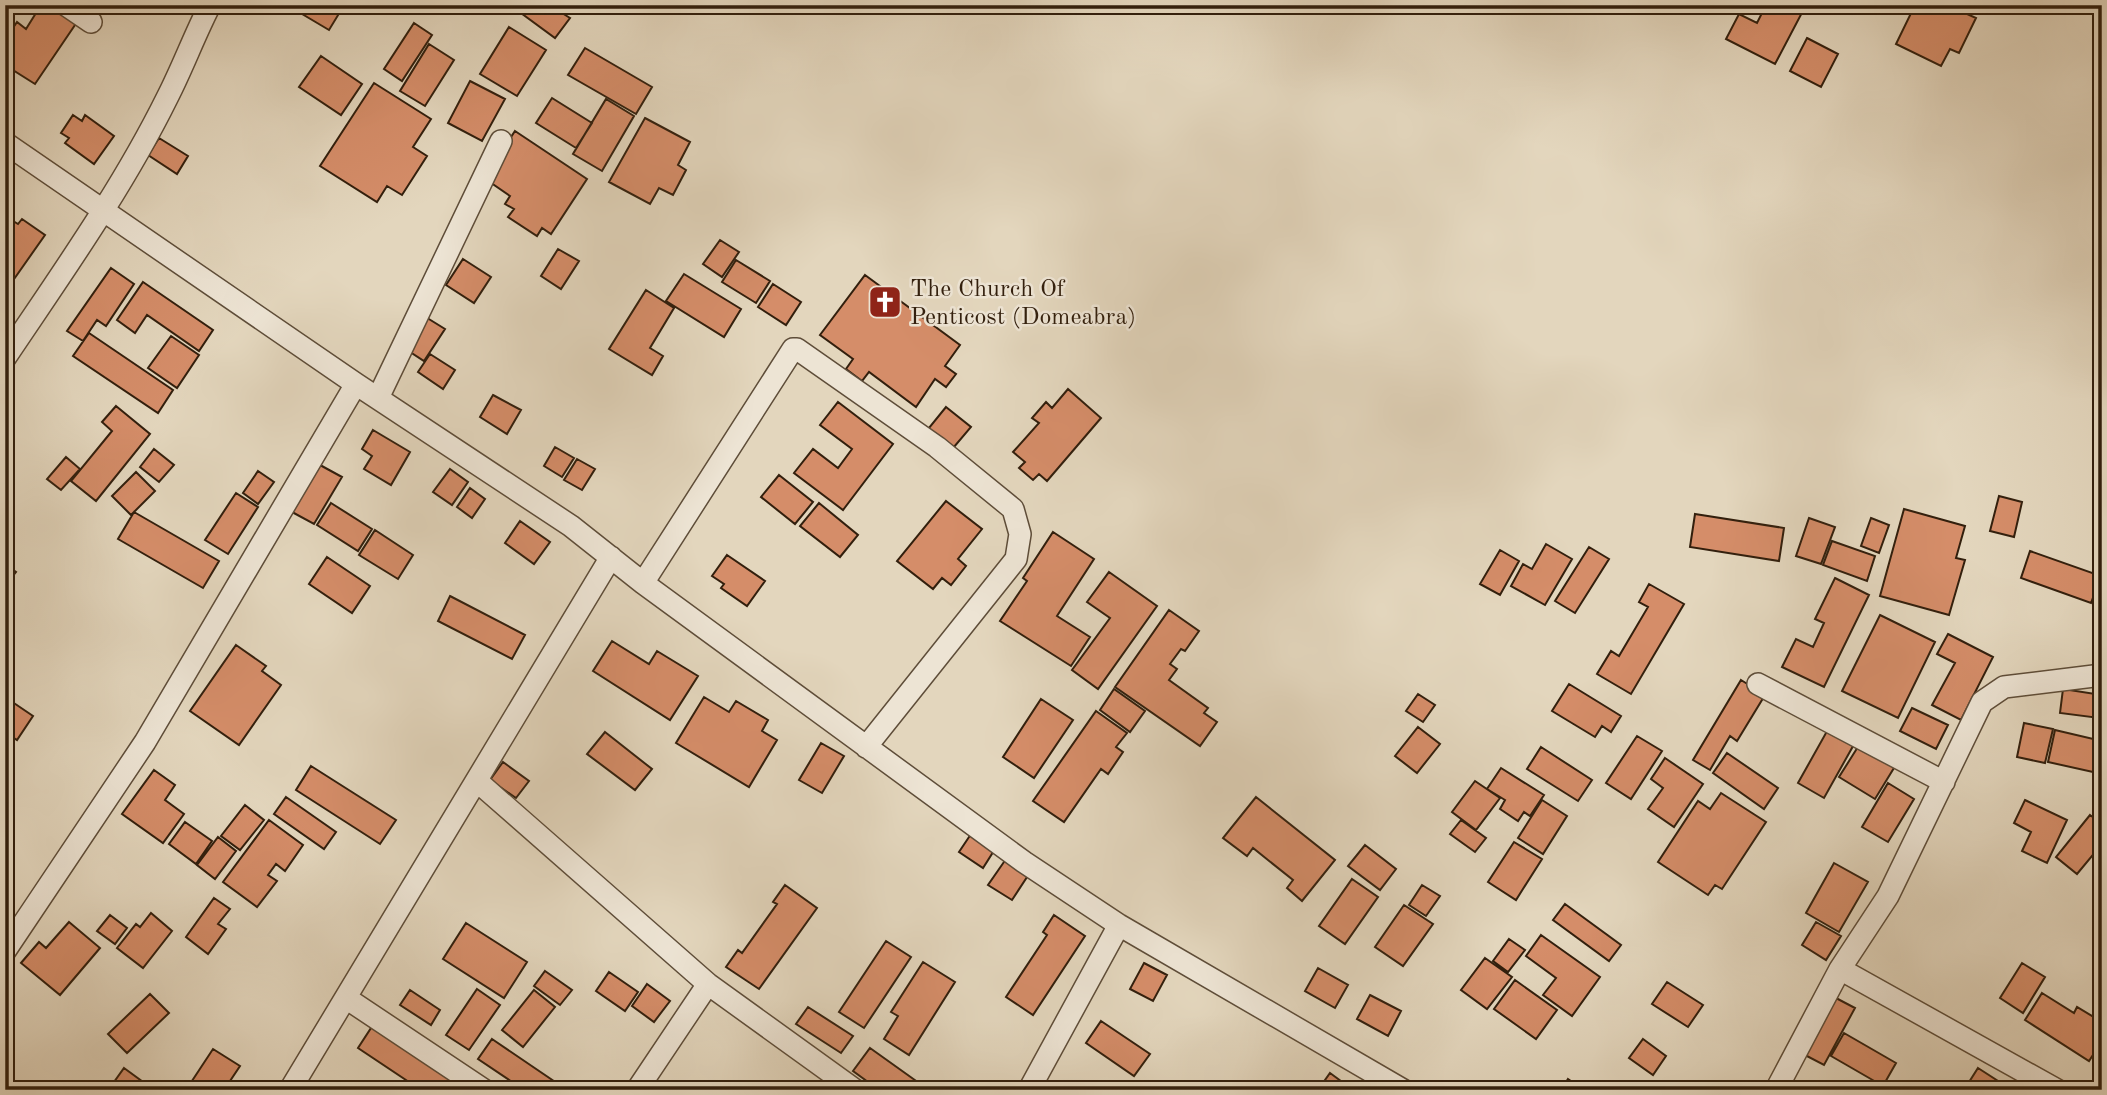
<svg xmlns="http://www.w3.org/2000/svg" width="2107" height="1095" font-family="'Old Standard TT',serif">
<rect width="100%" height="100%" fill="#e3d6bd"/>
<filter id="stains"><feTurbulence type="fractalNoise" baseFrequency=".00286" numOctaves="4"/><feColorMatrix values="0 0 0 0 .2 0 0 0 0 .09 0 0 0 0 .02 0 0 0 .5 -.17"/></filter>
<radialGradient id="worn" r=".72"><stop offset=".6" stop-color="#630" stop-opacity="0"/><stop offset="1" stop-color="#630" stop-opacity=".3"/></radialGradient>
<path fill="#d58d69" stroke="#321f0d" stroke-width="2" d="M5,5H14L5,19Z
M41,5H51L77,22L35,84L5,65L8,55L5,40L17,22L26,29Z
M287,5H341L343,7L329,30Z
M510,5H567L562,13L570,18L555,38Z
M1766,5H1806L1775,64L1726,39L1739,14L1757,23Z
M1915,5H1971L1967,14L1976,18L1959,53L1950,49L1941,66L1896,44Z
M414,23L432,35L402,81L384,69Z
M509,27L546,50L517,96L480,74Z
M1807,38L1838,54L1821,87L1790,71Z
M429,44L454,60L425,106L400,91Z
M585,48L652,87L636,114L568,75Z
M321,56L362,84L341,115L299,87Z
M470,81L505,99L482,141L448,123Z
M374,83L431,119L413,147L427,156L402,195L387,186L377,202L320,166Z
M552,98L592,123L576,148L536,123Z
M606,99L634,116L602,171L573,154Z
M73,115L82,121L85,115L114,136L94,164L65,143L69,138L61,133Z
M645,118L690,142L678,165L686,170L673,195L659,188L650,204L609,182Z
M515,131L587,179L551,234L542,228L537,236L508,217L514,209L505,204L510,196L484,178Z
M159,138L188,156L177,174L148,155Z
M5,216L18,224L22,219L45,235L12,282L5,278Z
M720,240L739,252L722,277L703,264Z
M558,249L579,261L561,289L541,276Z
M463,259L491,277L474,303L446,285Z
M736,260L770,281L756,303L722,282Z
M111,268L134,284L106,326L97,320L83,341L67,331Z
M684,274L741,309L724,337L666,301Z
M865,275L960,345L945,366L956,374L946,387L935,379L916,407L869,372L862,381L846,369L853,359L820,335Z
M143,282L213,330L199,351L147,315L135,333L117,320Z
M773,284L801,302L786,325L758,307Z
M646,290L674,308L650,348L663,356L652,375L609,349Z
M424,316L445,329L424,361L404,348Z
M89,333L173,390L158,413L73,356Z
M171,336L199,355L177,388L148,368Z
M430,354L455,370L443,389L418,372Z
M1068,389L1101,418L1047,481L1039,474L1033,480L1019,468L1025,462L1013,452L1039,423L1032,418L1046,402L1052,408Z
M493,395L521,410L507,434L480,417Z
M838,402L893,444L843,510L794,473L813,449L838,468L852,449L820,425Z
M116,406L150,434L96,501L71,481L112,431L102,422Z
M946,407L971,427L948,454L924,434Z
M373,430L410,452L391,485L364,469L372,456L362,449Z
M555,447L574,458L562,477L544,466Z
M154,449L174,465L159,482L140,467Z
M66,457L80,469L61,490L47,479Z
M577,459L595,469L582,490L564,480Z
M320,465L342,477L314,524L292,512Z
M450,469L468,482L452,505L433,492Z
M258,471L274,482L258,504L243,493Z
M136,472L155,491L131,515L112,496Z
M779,475L813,502L795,524L761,497Z
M470,488L485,499L472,518L457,507Z
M236,493L258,507L228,554L205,540Z
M1999,496L2022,502L2014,537L1990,531Z
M946,501L982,529L958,559L966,566L951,585L942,578L933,589L897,561Z
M331,503L372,529L358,551L317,525Z
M819,503L858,535L840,557L800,526Z
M1904,509L1965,526L1956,558L1965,560L1949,615L1880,596Z
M134,512L219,561L203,588L118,539Z
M1695,514L1784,528L1779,561L1690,547Z
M1809,518L1835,527L1821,564L1796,556Z
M1871,518L1889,525L1879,553L1861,546Z
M520,521L550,542L534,564L505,543Z
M375,530L413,555L398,579L359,555Z
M1053,532L1094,559L1057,616L1090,637L1071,666L1000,621L1027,581L1023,578Z
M1832,541L1875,556L1867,581L1823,565Z
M1546,544L1572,559L1545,605L1511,586L1523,564L1532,569Z
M1589,547L1609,559L1575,613L1555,601Z
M1500,550L1519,561L1500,595L1480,584Z
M2030,551L2101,576L2091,603L2021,578Z
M727,555L765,581L747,606L721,588L724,584L712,576Z
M327,557L370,586L352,613L309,584Z
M5,564L16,572L5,586Z
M1109,572L1157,606L1098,689L1072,670L1110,618L1087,602Z
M1835,578L1869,595L1824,687L1782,667L1796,639L1813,647L1824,623L1815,619Z
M1649,584L1684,604L1631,694L1597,674L1611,651L1619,656L1648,607L1639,602Z
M450,596L525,635L512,659L438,621Z
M1169,610L1199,631L1185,651L1181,649L1170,664L1177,669L1169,680L1208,708L1204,713L1217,722L1200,746L1115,687Z
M1880,615L1935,642L1898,718L1842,691Z
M1948,634L1993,657L1961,720L1932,705L1955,663L1937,654Z
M612,641L649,664L657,651L698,676L670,720L593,671Z
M236,645L266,666L262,671L281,685L239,745L190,711Z
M1741,680L1765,695L1737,741L1730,736L1710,770L1693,760Z
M1569,684L1621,716L1611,732L1602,726L1595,737L1552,711Z
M1114,689L1145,711L1130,732L1100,710Z
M2063,689L2102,695L2099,718L2060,713Z
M1418,694L1435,705L1423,722L1406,711Z
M5,697L33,716L17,740L5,732Z
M704,697L729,712L736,701L768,720L762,731L777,740L749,787L676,743Z
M1041,699L1073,720L1034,778L1003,757Z
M1912,708L1948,725L1936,749L1900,731Z
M1096,711L1127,733L1116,747L1123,752L1108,774L1101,769L1064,822L1033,801Z
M2024,723L2053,729L2045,763L2017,757Z
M1831,724L1857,739L1824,798L1798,783Z
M1418,727L1440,744L1417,773L1395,756Z
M2055,730L2102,741V774L2048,762Z
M605,732L652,769L635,790L587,754Z
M1637,736L1662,751L1631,799L1606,783Z
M1861,742L1897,763L1875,799L1839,777Z
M821,743L844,756L822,793L799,780Z
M1541,747L1592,780L1578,801L1527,769Z
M1727,753L1778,788L1764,809L1713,773Z
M1665,758L1703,784L1674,827L1648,809L1663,788L1651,779Z
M503,762L529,781L516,798L490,780Z
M311,766L396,820L380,844L296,790Z
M1501,768L1544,795L1530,816L1524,812L1518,821L1500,809L1505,800L1487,789Z
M154,770L175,785L165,800L184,814L163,843L122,814Z
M1475,781L1500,798L1476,830L1452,812Z
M1888,783L1914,799L1888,842L1862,827Z
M1721,793L1766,822L1722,889L1715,885L1708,895L1658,862L1698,801L1710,809Z
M286,797L336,832L324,849L274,814Z
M1256,797L1335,860L1302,901L1287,888L1293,880L1253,848L1247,856L1223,838Z
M1542,800L1567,816L1543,854L1518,838Z
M2025,800L2067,820L2047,863L2022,851L2031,832L2014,823Z
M245,805L264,820L240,850L221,836Z
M2090,815L2102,824V844L2077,874L2056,857Z
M269,820L303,845L285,871L276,864L268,875L277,881L257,907L223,882Z
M1461,820L1486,838L1475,852L1450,834Z
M185,822L212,841L196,864L169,844Z
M971,834L995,849L983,868L959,852Z
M218,837L236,851L215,879L197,865Z
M1514,842L1542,859L1516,900L1488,882Z
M1365,845L1396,869L1380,890L1348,866Z
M1006,859L1029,874L1012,900L988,885Z
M1834,863L1868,882L1839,932L1806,913Z
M1352,879L1378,897L1345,944L1319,926Z
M785,885L817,908L759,989L726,967L738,950L742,953L777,904L773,902Z
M1422,885L1440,896L1426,916L1409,905Z
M214,898L230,909L218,924L226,929L208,954L186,937Z
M1565,904L1621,945L1609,961L1553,920Z
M1404,905L1433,924L1403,966L1375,947Z
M151,913L172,931L143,968L117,948L136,924L140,927Z
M110,915L127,928L115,944L97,931Z
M1054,915L1085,936L1033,1015L1006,997L1047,935L1043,932Z
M69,922L100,948L60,995L21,963L39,942L46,948Z
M1816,922L1841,936L1826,960L1802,945Z
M466,923L527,962L504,998L443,959Z
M1541,935L1600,977L1572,1016L1543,995L1556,978L1526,956Z
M1509,939L1525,950L1508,972L1493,961Z
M886,941L911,957L864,1028L839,1012Z
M1485,958L1512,977L1487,1009L1461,990Z
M923,962L955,982L909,1055L884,1039L898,1016L891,1012Z
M1144,963L1167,975L1153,1001L1130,989Z
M2022,963L2045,977L2023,1013L2000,998Z
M1318,968L1348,985L1335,1008L1305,991Z
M545,971L572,990L560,1005L534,986Z
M609,972L638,992L625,1011L596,991Z
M1515,980L1557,1010L1536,1039L1494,1009Z
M1667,982L1703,1005L1688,1027L1652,1004Z
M647,984L670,1001L654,1022L632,1006Z
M477,989L500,1005L469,1050L446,1035Z
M410,990L440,1010L431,1025L400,1005Z
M534,990L555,1007L523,1047L502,1030Z
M2042,993L2074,1013L2077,1007L2102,1022V1041L2089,1061L2025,1020Z
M150,994L169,1013L127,1053L108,1034Z
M1370,995L1401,1011L1388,1036L1357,1019Z
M1834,997L1855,1008L1824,1065L1803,1054Z
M808,1007L853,1036L841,1053L796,1024Z
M1101,1021L1150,1054L1134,1076L1086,1043Z
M373,1025L459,1083L455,1090H421L358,1048Z
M1844,1033L1896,1063L1883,1086L1831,1056Z
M492,1039L567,1090H524L478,1059Z
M1643,1039L1666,1056L1653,1075L1629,1058Z
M870,1048L926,1088L925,1090H879L853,1071Z
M213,1049L240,1066L224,1090H186Z
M124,1068L154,1090L109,1089Z
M1978,1068L2012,1090H1964Z
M1330,1073L1349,1087L1347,1090H1318Z
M1568,1079L1584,1090H1561Z"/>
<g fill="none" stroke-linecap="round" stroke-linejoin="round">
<defs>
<path id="minor" d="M66,5L91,22
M5,143L356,384L571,526L643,583L1024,862L1119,925L1403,1090
M5,358C62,273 122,189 167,98C183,67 194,36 210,5
M378,398L501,141
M643,583L793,349H797L937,447L1013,509L1020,534L1016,559L866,747
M1758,684L1944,782
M478,782L708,984L855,1090
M5,951L145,742L356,384
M346,998L484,1090
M290,1090L611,557
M637,1090L708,984
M1029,1090L1119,925
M1776,1090L1840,969
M2057,1090L1840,969L1888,896L1982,702L2004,687L2102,675"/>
</defs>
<use href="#minor" stroke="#5e4d39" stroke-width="24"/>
<use href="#minor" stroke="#ede4d4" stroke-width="21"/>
</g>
<defs>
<symbol id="church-square" viewBox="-11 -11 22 22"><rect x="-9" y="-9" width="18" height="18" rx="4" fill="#8f2418" stroke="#ede4d4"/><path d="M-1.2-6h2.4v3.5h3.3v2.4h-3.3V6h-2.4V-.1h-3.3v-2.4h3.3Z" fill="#fff"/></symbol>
</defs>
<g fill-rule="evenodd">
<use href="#church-square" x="866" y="283" width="38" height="38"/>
</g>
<g text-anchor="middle" stroke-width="5" stroke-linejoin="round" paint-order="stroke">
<g font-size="24" fill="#321f0d" stroke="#ede4d4" text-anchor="start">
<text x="910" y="296">The Church Of<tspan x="910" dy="28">Penticost (Domeabra)</tspan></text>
</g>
</g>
<rect width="2107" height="1095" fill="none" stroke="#e3d6bd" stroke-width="28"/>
<rect x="7" y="7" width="2093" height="1081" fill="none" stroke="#321f0d" stroke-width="3.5"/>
<rect x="14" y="14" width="2079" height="1067" fill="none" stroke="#321f0d" stroke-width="2"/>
<rect width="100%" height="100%" filter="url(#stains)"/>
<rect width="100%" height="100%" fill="url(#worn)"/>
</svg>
